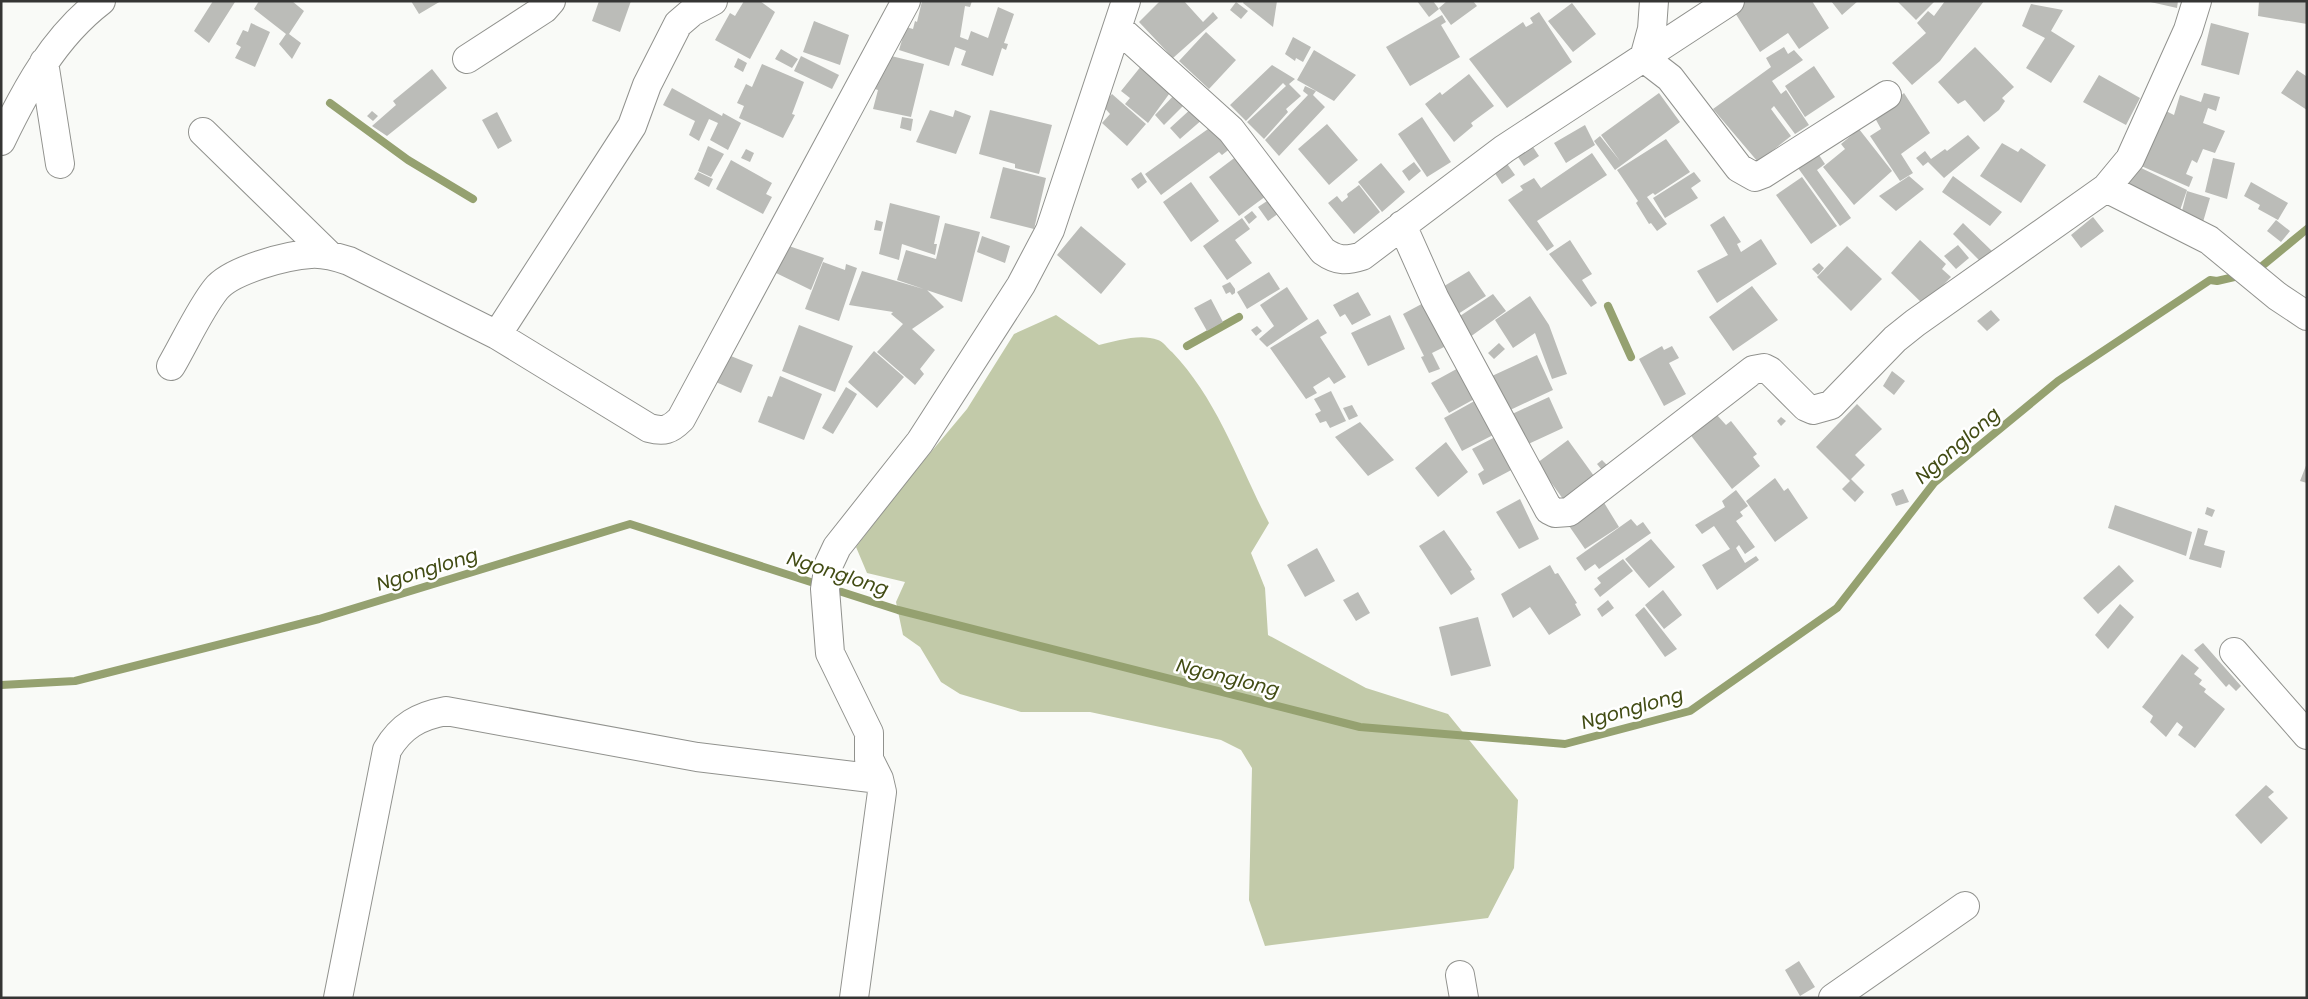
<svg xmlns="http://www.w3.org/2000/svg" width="2308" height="999" font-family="Poppins,sans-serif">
<rect width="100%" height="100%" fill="#f9faf7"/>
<path fill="#c2caa9" d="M1056,315L1099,345C1117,341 1140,333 1158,340C1163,341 1168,349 1172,352C1218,400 1239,465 1269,523L1251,553L1265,588L1268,635L1366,688L1448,714L1518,800L1514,868L1488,918L1265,946L1249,900L1252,768L1241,750L1221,740L1090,712H1021L960,694L941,682L920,647L903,635L896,602L905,582L867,573L856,547L905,483L967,409L1014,334Z"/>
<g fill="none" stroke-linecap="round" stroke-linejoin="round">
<path stroke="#95a170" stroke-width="8" d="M330,103L408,160L473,199
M2256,271L2307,229
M1608,306L1631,357
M1187,346L1239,317
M1,685L75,681L319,619L630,524L898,610L1360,727L1565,744L1690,711L1837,608L1934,483L2058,381L2210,280L2217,281L2243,275"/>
</g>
<path fill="#bbbcb8" d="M213,1L235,2L209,43L194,31Z
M259,1H292L304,11L289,34L301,43L292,59L279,44L286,34L254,9Z
M411,1H441L419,14Z
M599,1H631L620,32L592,21Z
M744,1H760L775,12L750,59L715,40L730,13L735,16Z
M922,1H972L970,7L965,6L960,37L968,40L971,31L988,38L998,7L1014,14L1004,43L1008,44L1006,50L1002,48L993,76L961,65L966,51L955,47L949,66L899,50L906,27L913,29L915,21L917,22Z
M1160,1H1184L1203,22L1213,12L1218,18L1173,58L1139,22Z
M1244,1H1277L1273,27L1243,3Z
M1417,1H1433L1439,9L1429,17Z
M1447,1H1473L1477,6L1451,25L1439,8Z
M1735,1H1812L1829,28L1799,49L1788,33L1760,52L1730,5Z
M1831,1H1858L1842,15Z
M1897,1H1935L1916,20Z
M1945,1H1984L1940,61L1912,85L1892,63L1926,33L1917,23L1928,11L1934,16Z
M2146,1H2178L2177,8Z
M2259,1H2307V24L2258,16Z
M1236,2L1248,11L1241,19L1230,10Z
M1572,3L1596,34L1573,52L1548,21Z
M2031,4L2063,10L2051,31L2075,46L2051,83L2026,68L2045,38L2022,26Z
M1539,12L1572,62L1507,108L1469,59L1523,22L1526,27L1533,23L1530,18Z
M1442,15L1446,22L1441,25L1460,57L1410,86L1386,47Z
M814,21L849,35L840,65L803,52Z
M251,23L270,32L255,67L235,58L241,47L236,44L243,30L248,32Z
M2211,23L2249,33L2239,75L2201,65Z
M1206,32L1236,60L1209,89L1179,61Z
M1293,37L1311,47L1303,62L1296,58L1295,61L1285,54Z
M1784,47L1788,54L1794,50L1803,60L1772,81L1781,94L1786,90L1809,125L1795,134L1774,106L1771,109L1791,136L1758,162L1713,109L1771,67L1766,58Z
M1975,47L2014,87L2002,98L2005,101L1999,110L1984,122L1965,100L1958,104L1938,82Z
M781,49L798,59L792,68L775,59Z
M1314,50L1356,75L1334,101L1297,80Z
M883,54L924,64L911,117L873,109L878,90L875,89Z
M801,56L839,75L832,89L794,71Z
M738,58L747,63L743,72L734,67Z
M762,64L804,82L792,114L795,115L783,138L739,118L744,106L737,103L746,84L752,87Z
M1142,65L1172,90L1148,123L1125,104L1130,98L1121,91Z
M1272,65L1295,79L1289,84L1301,96L1286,109L1288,112L1264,139L1247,122L1286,86L1283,83L1246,121L1230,105Z
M1814,66L1835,97L1805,117L1785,86Z
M432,69L447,88L387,136L372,126L396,105L393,101Z
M2297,70L2306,76L2307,75V110L2281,93Z
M1469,74L1494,106L1471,123L1473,126L1454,142L1425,104L1440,92L1442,95Z
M2099,75L2140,98L2126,125L2083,102Z
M1305,86L1316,91L1313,95L1325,107L1279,156L1265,140L1308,95L1303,91Z
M672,88L722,116L723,113L741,123L728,150L710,140L718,123L709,119L699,141L689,135L695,121L663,105Z
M1179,90L1188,101L1164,125L1155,115Z
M1659,93L1680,122L1615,170L1594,141L1600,136L1620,161L1601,135Z
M1904,93L1930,133L1901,154L1913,173L1900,181L1870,136L1881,129L1875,118Z
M2204,93L2220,97L2216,111L2208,108L2203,123L2225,131L2215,153L2203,149L2197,163L2192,160L2186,174L2193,177L2189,187L2139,165L2164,110L2174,115L2180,95L2201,102Z
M1112,94L1146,124L1127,146L1102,123L1110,114L1102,105Z
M1193,107L1204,118L1180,139L1170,128Z
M930,110L953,117L955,110L971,116L956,154L916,142Z
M990,110L1052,125L1039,174L1015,168V164L979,154Z
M372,111L378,116L373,121L367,116Z
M497,112L512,141L498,149L482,120Z
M902,117L913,119L911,131L900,128Z
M1422,117L1451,162L1427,177L1398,134Z
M1215,124L1236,144L1222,155L1219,152L1161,195L1145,174Z
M1327,124L1358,160L1329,185L1298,149Z
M1585,125L1595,145L1566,163L1554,143Z
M1859,129L1892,171L1854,205L1823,167L1845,149L1841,144Z
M1968,135L1980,148L1944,178L1928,162L1923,166L1916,158L1925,151L1931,159L1945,149L1947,151Z
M1666,139L1690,172L1655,195L1653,193L1647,197L1667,224L1657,231L1651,223L1649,224L1636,203L1638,201L1617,170Z
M1529,141L1539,156L1524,166L1514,151Z
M2002,143L2018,152L2021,148L2046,165L2021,203L1980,176Z
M708,146L724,154L711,177L698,171Z
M746,149L754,153L750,162L741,158Z
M1817,152L1825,164L1817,170L1851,218L1840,226L1798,168Z
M1592,153L1607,175L1537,221L1554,246L1547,251L1508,200L1523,190L1520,186L1534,178L1541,188Z
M1237,156L1266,196L1239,216L1209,177Z
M1503,158L1515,175L1502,184L1490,166Z
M2213,158L2235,163L2227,199L2205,192Z
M731,160L772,183L766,194L772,197L763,214L716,189Z
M1414,162L1421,171L1409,181L1402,171Z
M1381,163L1405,192L1382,212L1358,182Z
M2137,166L2187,190L2177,219L2120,191Z
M1003,167L1046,178L1034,229L990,218Z
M698,172L713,179L709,187L694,179Z
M1141,172L1147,182L1138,189L1131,179Z
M1694,172L1701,181L1691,188L1698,198L1665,218L1653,198Z
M1909,176L1924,189L1896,211L1879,196Z
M1953,176L2002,212L1990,226L1942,192Z
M1802,177L1837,226L1811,244L1776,195Z
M1191,182L1219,221L1191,242L1163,202Z
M2251,182L2288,203L2278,220L2258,209L2260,205L2244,196Z
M1359,185L1380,212L1354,234L1328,203L1337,196L1342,202L1348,197L1347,194Z
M2187,191L2210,198L2203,222L2181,215Z
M1273,197L1282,211L1268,221L1258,207Z
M890,203L940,216L934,244H937L935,255L902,244L899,260L879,254Z
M1252,211L1257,217L1249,224L1244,217Z
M1724,216L1741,242L1737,244L1741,252L1761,239L1777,264L1717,303L1697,271L1728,255L1710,225Z
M2093,217L2104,231L2081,248L2071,235Z
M1242,218L1250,229L1235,240L1252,263L1227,280L1203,246Z
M876,220L883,222L881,231L874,230Z
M2276,220L2290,231L2281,242L2267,231Z
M945,223L980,232L962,302L897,280L906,250L936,259Z
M1963,223L1993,252L1982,263L1953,234Z
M1081,226L1126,264L1101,294L1057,255Z
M982,236L1010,246L1005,263L977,252Z
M1570,240L1592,274L1582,280L1597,303L1591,307L1549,254Z
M1920,240L1946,264L1942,269L1951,277L1924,305L1891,273Z
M786,245L824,258L811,290L774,272Z
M1958,245L1969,258L1956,269L1944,256Z
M1847,246L1882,279L1851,311L1817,277Z
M823,262L845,270L846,264L857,268L839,321L805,309Z
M1819,263L1824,268L1818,275L1812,269Z
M862,271L927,290L944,307L912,329L935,350L920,369L924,374L915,385L877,352L903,324L891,314L893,312L849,305Z
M1469,271L1486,296L1458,314L1441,288Z
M1269,272L1280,289L1247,309L1237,292Z
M1230,282L1235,289V293L1232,295L1230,292L1226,294L1222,286Z
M1752,286L1778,320L1733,351L1709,317Z
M1287,287L1308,319L1267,347L1259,339L1274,326L1260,305Z
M1358,292L1371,315L1352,325L1345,314L1340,317L1333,305Z
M1493,294L1506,311L1470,337L1457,318Z
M1530,296L1549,325L1567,374L1552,379L1535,333L1513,348L1495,320Z
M1211,299L1223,322L1207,331L1194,308Z
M1429,300L1452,343L1432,353L1440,369L1429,373L1421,357L1424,356L1403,314Z
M1991,310L2000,320L1987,331L1977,321Z
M1390,315L1405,349L1368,366L1351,333Z
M1318,319L1327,333L1320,337L1346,377L1334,384L1329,377L1313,387L1317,393L1306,399L1270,348Z
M799,325L853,346L835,392L782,371Z
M1257,326L1262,331L1256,336L1251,330Z
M1499,343L1505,349L1494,359L1488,353Z
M1662,346L1664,350L1672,346L1679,358L1669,363L1686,394L1664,406L1639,359Z
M874,351L904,377L877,408L848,382Z
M721,352L753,365L741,393L709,379Z
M1537,355L1553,390L1508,411L1492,376Z
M1462,366L1478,397L1449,413L1431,383Z
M1892,371L1905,381L1894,395L1883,386Z
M780,376L822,394L804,440L758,422L768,396L772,397Z
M846,387L857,394L833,434L822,428Z
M1331,391L1346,421L1330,428L1326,421L1320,423L1315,414L1321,411L1314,399Z
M1549,397L1563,428L1524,446L1510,415Z
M1478,399L1497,433L1462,451L1444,418Z
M1857,404L1882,429L1855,455L1865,465L1851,479L1864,492L1855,502L1842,489L1850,481L1816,447Z
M1352,405L1358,416L1349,420L1343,408Z
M1716,414L1726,425L1731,421L1757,454L1753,457L1760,466L1732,489L1689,433Z
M1781,417L1786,421L1781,426L1777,421Z
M1360,422L1394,460L1368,476L1335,437Z
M1499,435L1517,467L1483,485L1478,474L1484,470L1472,449Z
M1568,440L1594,476L1563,499L1537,463Z
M1446,442L1468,472L1438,497L1415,468Z
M1602,460L1607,465L1602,470L1597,464Z
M2307,463V483L2300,481Z
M1775,478L1784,491L1788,488L1808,518L1775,542L1746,501Z
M1903,489L1909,502L1896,506L1891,494Z
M1736,490L1748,506L1740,512L1743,516L1736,521L1755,547L1745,554L1739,545L1736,548L1745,563L1756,556L1759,560L1717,590L1702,565L1730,549L1714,526L1702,534L1695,525L1725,507L1722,501Z
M1520,499L1539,539L1519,549L1496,512Z
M1603,501L1619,527L1585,549L1567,523Z
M2115,505L2192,532L2186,556L2108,528Z
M2207,507L2215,510L2212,517L2205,514Z
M1631,519L1637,526L1643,522L1651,533L1599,569L1595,564L1585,571L1576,558Z
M2198,528L2208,531L2204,545L2225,551L2221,568L2189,559Z
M1444,530L1472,570L1470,571L1475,579L1451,595L1419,546Z
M1651,539L1675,567L1649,588L1625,559Z
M1317,548L1335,581L1305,597L1287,565Z
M1623,559L1633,571L1600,597L1594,589L1601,583L1597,578Z
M1550,565L1555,574L1558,573L1577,603L1575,604L1581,615L1549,635L1530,607L1513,618L1501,594Z
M2119,565L2134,581L2098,614L2083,598Z
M1663,590L1682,615L1664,629L1645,605Z
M1358,592L1370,613L1356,621L1343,600Z
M1608,600L1614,608L1602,617L1597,609Z
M2120,604L2134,617L2108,649L2095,635Z
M1644,607L1677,649L1665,657L1635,615Z
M1478,617L1491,666L1451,676L1439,627Z
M2203,643L2241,686L2236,691L2229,684L2226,687L2194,650Z
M2182,654L2199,668L2194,674L2202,680L2199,684L2206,689L2204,692L2225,709L2195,748L2178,735L2183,727L2177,722L2166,737L2150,722L2153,716L2142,707Z
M2266,785L2274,792L2268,797L2288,818L2261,844L2235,815Z
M1799,961L1815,987L1800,996L1785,970Z"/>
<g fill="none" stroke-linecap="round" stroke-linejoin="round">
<defs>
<path id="minor" d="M1118,28L1231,130L1323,251C1337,261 1346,261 1362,256L1504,149L1730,1
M1644,58L1670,78L1739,168L1755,177L1763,174L1887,95
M1644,58L1652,29L1654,1
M467,59L544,9L551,1
M44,62L60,164
M203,132L329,255
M1,141C26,89 54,37 101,1
M2106,188L2209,240L2277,296L2307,316
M1402,225L1435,299L1549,510L1555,513L1569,512L1753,370L1764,368L1770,371L1806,407L1813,410L1831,405L1895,339L1915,323L2106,188L2130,159L2188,30L2197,1
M497,335L632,126L647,85L678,24L692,12L713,1
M171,366C185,342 200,309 216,289C231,270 288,255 311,254C324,253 337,257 349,261L497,335L649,428C664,432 670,430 681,419L906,1
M2234,652L2307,735
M1460,975L1464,998
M338,998L387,750C401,726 419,716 446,711L697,757L879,779
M854,998L882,792L879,779L869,759V733L830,653L825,589L829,564L837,547L920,442L1021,285L1050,230L1126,1
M1833,998L1965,906"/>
</defs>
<use href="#minor" stroke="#91928e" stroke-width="30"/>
<use href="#minor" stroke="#fff" stroke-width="28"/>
</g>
<g text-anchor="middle" stroke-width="5" stroke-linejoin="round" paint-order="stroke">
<g font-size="19" font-style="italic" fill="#424c14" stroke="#fff">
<text transform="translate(1957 445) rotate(-41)" y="7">Ngonglong</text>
<text transform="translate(427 569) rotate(-17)" y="7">Ngonglong</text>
<text transform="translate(838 573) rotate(18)" y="7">Ngonglong</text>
<text transform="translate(1228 677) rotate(14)" y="7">Ngonglong</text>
<text transform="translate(1632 708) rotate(-16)" y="7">Ngonglong</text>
</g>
</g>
<rect width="2308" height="999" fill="none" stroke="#353534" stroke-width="5"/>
</svg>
